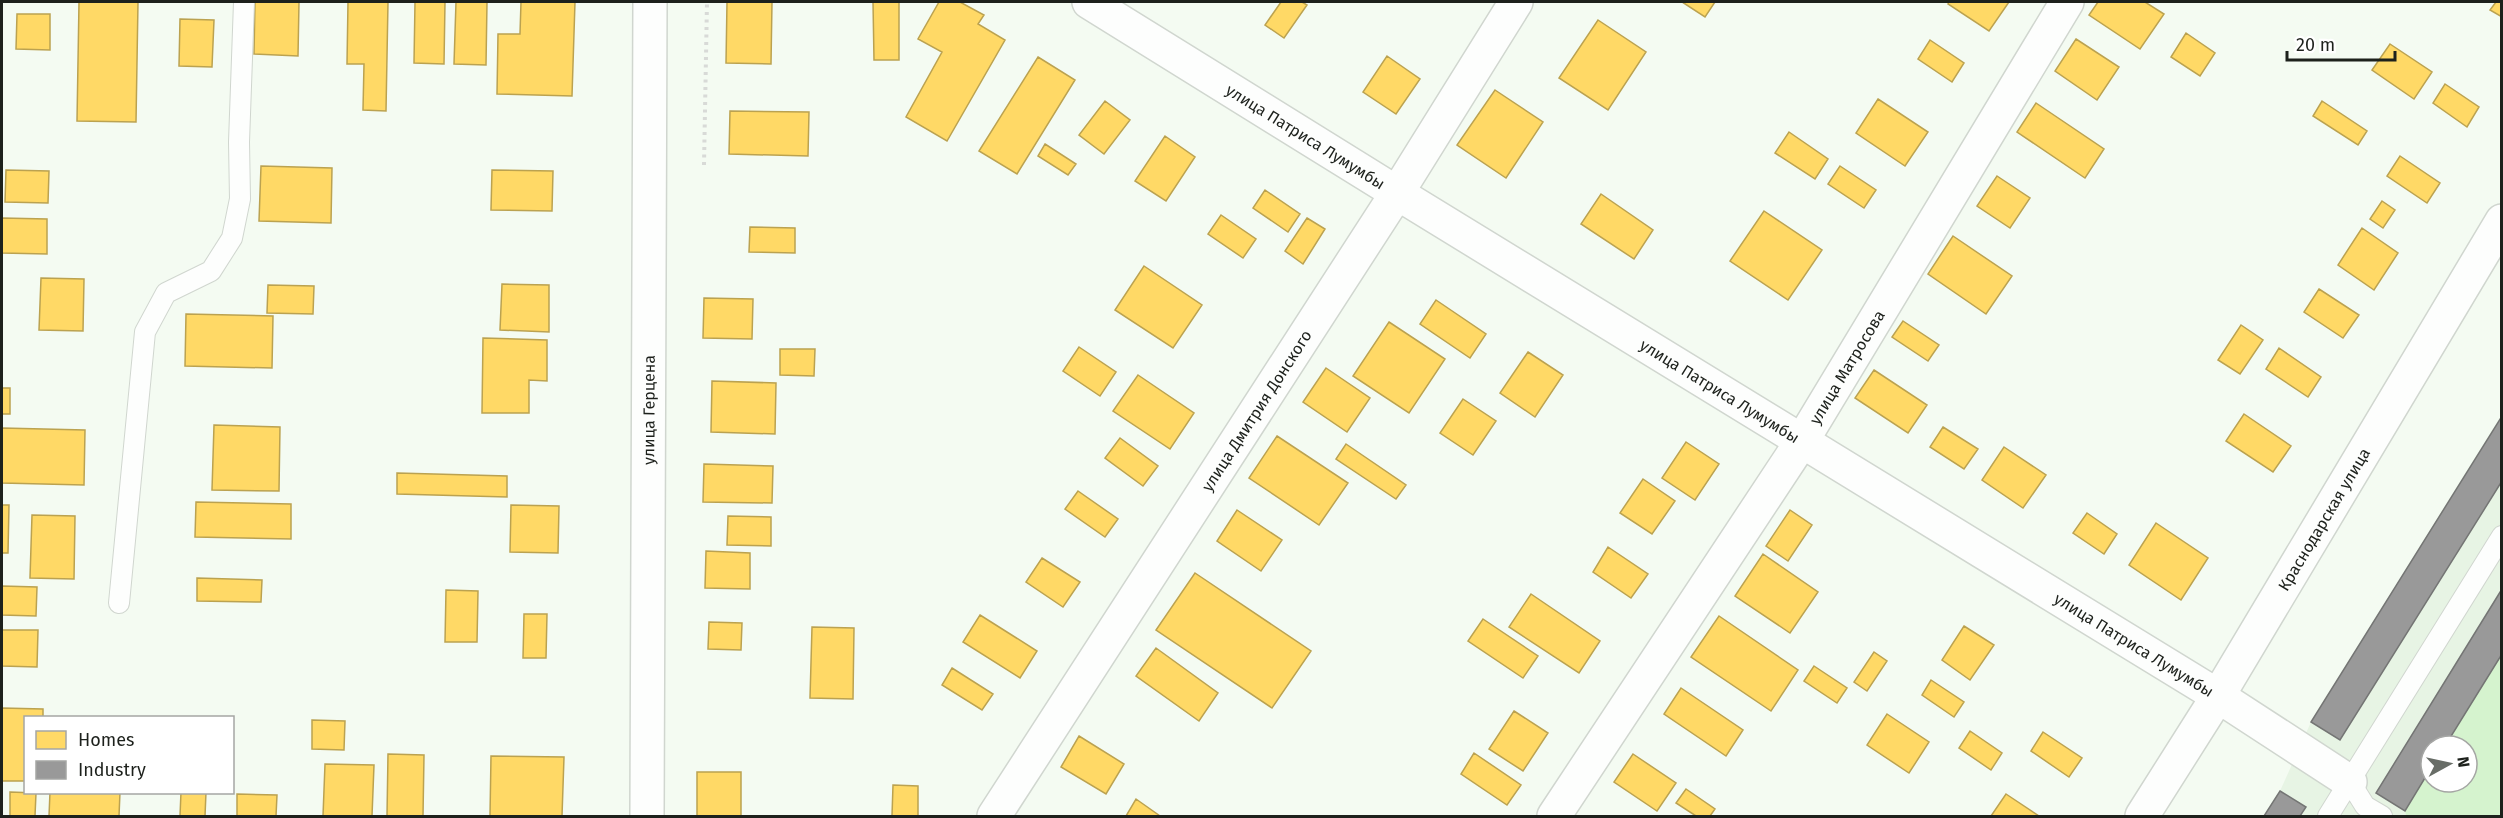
<svg xmlns="http://www.w3.org/2000/svg" width="2503" height="818" font-family="'Fira Sans',sans-serif">
<rect width="100%" height="100%" fill="#f4fbf2"/>
<path fill="#e7f4e4" d="M2501,416V654L2445,746H2431V768L2405,811L2406,816H2264L2280,791L2311,722Z"/>
<path fill="#d5f3ce" d="M2501,654V816H2406L2405,811L2431,768V782H2467V746H2445Z"/>
<path fill="#ffd966" stroke="#bba250" stroke-width="1.5" d="M79,2H138L136,122L77,121Z
M255,2H299L298,56L254,54Z
M348,2H388L386,111L363,110L364,64H347Z
M415,2H445L444,64L414,63Z
M456,2H487L486,65L454,64Z
M521,2H575L572,96L497,94L498,34H520Z
M727,2H772L771,64L726,63Z
M873,2H899V60H874Z
M939,2H960L984,15L978,24L1005,40L947,141L906,117L942,52L918,39Z
M1281,2H1302L1307,5L1284,38L1265,25Z
M1682,2H1715L1705,17Z
M1949,2H2009L1989,31L1948,4Z
M2098,2H2145L2164,14L2140,49L2089,15Z
M2496,2H2502V17L2490,10Z
M17,14H50V50L16,49Z
M180,19L214,20L212,67L179,66Z
M1598,20L1646,52L1608,110L1559,78Z
M2186,33L2215,53L2200,76L2171,57Z
M2076,39L2119,67L2097,100L2055,71Z
M1930,40L1964,63L1952,82L1918,59Z
M2390,44L2432,72L2414,99L2372,70Z
M1387,56L1420,79L1396,114L1363,92Z
M1038,57L1075,80L1017,174L979,151Z
M2445,84L2479,107L2467,127L2433,103Z
M1495,90L1543,122L1506,178L1457,145Z
M1878,99L1928,132L1905,166L1856,133Z
M1105,101L1130,120L1104,154L1079,135Z
M2322,101L2367,131L2358,145L2313,116Z
M2036,103L2104,149L2085,178L2017,132Z
M730,111L809,112L808,156L729,154Z
M1789,132L1828,159L1815,179L1775,153Z
M1165,136L1195,157L1166,201L1135,181Z
M1045,144L1076,164L1068,175L1038,156Z
M2400,156L2440,183L2427,203L2387,176Z
M261,166L332,168L331,223L259,221Z
M1840,166L1876,190L1864,208L1828,184Z
M6,170L49,171L48,203L5,202Z
M492,170L553,171L552,211L491,210Z
M1997,176L2030,198L2010,228L1977,206Z
M1265,190L1300,214L1288,232L1253,208Z
M1601,194L1653,230L1634,259L1581,224Z
M2382,201L2395,210L2383,228L2370,219Z
M1764,211L1822,250L1788,300L1730,261Z
M1221,215L1256,239L1243,258L1208,234Z
M2,218L47,219V254L2,253Z
M1307,218L1325,229L1303,264L1285,251Z
M750,227L795,228V253L749,252Z
M2362,228L2398,253L2374,290L2338,265Z
M1953,236L2012,276L1986,314L1928,274Z
M1144,266L1202,305L1173,348L1115,310Z
M41,278L84,279L83,331L39,330Z
M502,284L549,285V332L500,330Z
M268,285L314,286L313,314L267,313Z
M2319,289L2359,315L2343,338L2304,312Z
M704,298L753,299L752,339L703,338Z
M1436,300L1486,334L1470,358L1420,324Z
M186,314L273,316L272,368L185,366Z
M1903,321L1939,345L1928,361L1892,337Z
M1389,322L1445,359L1409,413L1353,376Z
M2241,325L2263,340L2240,374L2218,360Z
M483,338L547,340V381L529,380V413H482Z
M1079,347L1116,372L1100,396L1063,371Z
M2279,348L2321,377L2308,397L2266,369Z
M780,349H815L814,376L780,375Z
M1528,352L1563,375L1535,417L1500,393Z
M1326,368L1370,398L1347,432L1303,402Z
M1874,370L1927,405L1908,433L1855,398Z
M1138,375L1194,413L1170,449L1113,411Z
M712,381L776,383L775,434L711,432Z
M2,388H10V414H2Z
M1463,399L1496,421L1473,455L1440,433Z
M2244,414L2291,446L2273,472L2226,441Z
M214,425L280,427L279,491L212,490Z
M1943,427L1978,449L1964,469L1930,447Z
M2,428L85,430L84,485L2,483Z
M1277,436L1348,483L1319,525L1249,478Z
M1120,438L1158,466L1143,486L1105,458Z
M1686,442L1719,464L1695,500L1662,478Z
M1346,444L1406,485L1396,499L1336,459Z
M2004,447L2046,475L2023,508L1982,480Z
M704,464L773,466L772,503L703,502Z
M397,473L507,476V497L397,494Z
M1643,479L1675,501L1652,534L1620,513Z
M1078,491L1118,519L1105,537L1065,509Z
M196,502L291,504V539L195,537Z
M2,505H9L8,553H2Z
M511,505L559,506L558,553L510,552Z
M1237,510L1282,540L1261,571L1217,541Z
M1790,510L1812,525L1788,561L1766,546Z
M2087,513L2117,534L2104,554L2073,533Z
M32,515L75,516L74,579L30,578Z
M728,516L771,517V546L727,545Z
M2156,523L2208,558L2181,600L2129,565Z
M1608,547L1648,574L1631,598L1593,572Z
M706,551L750,553V589L705,588Z
M1763,554L1818,592L1790,633L1735,596Z
M1042,558L1080,582L1063,607L1026,582Z
M1195,573L1311,651L1272,708L1156,630Z
M197,578L262,580L261,602L197,601Z
M2,586L37,587L36,616L2,615Z
M446,590L478,591L477,642H445Z
M1531,594L1600,641L1579,673L1509,627Z
M524,614H547L546,658H523Z
M980,615L1037,651L1020,678L963,642Z
M1719,616L1798,670L1771,711L1691,657Z
M1483,619L1538,656L1523,678L1468,641Z
M709,622L742,623L741,650L708,649Z
M1964,626L1994,645L1970,680L1942,660Z
M812,627L854,628L853,699L810,698Z
M2,630H38L37,667L2,666Z
M1156,648L1218,693L1199,721L1136,676Z
M1874,652L1887,661L1867,691L1854,682Z
M1814,666L1847,688L1837,703L1804,681Z
M952,668L993,694L982,710L942,685Z
M1931,680L1964,702L1954,717L1922,695Z
M1681,688L1743,730L1726,756L1664,714Z
M2,708L43,709V718H26V781H2Z
M1514,711L1548,733L1523,771L1489,749Z
M1887,714L1929,742L1909,773L1867,745Z
M312,720L345,721L344,750L312,749Z
M1970,731L2002,753L1991,770L1959,748Z
M2043,732L2082,758L2069,777L2031,751Z
M1079,736L1124,764L1106,794L1061,767Z
M1474,753L1521,785L1507,805L1461,774Z
M388,754L424,755L423,816H387Z
M1633,754L1676,783L1657,811L1614,782Z
M491,756L564,757L562,816H490Z
M325,764L374,765L372,816H323Z
M697,772H741V816H697Z
M893,785L918,786V816H892Z
M1686,789L1715,809L1710,816H1696L1676,803Z
M10,792L36,793L35,816H10Z
M50,792H120L119,816H49Z
M181,792H206L205,816H180Z
M237,794L277,795L276,816H237Z
M2006,794L2039,816H1991Z
M1136,799L1160,816H1126Z"/>
<path fill="#999" stroke="#747574" stroke-width="1.5" d="M2502,416V481L2340,740L2311,722Z
M2502,589V654L2445,746H2431V768L2405,811L2376,793Z
M2280,791L2306,807L2300,816H2264Z"/>
<g fill="none" stroke-linecap="round" stroke-linejoin="round">
<defs>
<path id="lane" d="M119,603L145,332L166,293L211,271L232,238L240,199L239,142L244,2
M2350,782L2365,806L2382,816
M2328,816L2502,536"/>
<g id="street">
<path id="s1" d="M1089,2L1397,193L2218,696L2350,782"/>
<path id="s2" d="M647,816L650,2"/>
<path id="s3" d="M994,816L1397,193L1516,2"/>
<path id="s4" d="M1554,816L1802,441L2067,2"/>
<path id="s5" d="M2142,816L2218,696L2502,221"/>
</g>
</defs>
<use href="#lane" stroke="#d0d6cf" stroke-width="22"/>
<use href="#street" stroke="#d0d6cf" stroke-width="36"/>
<path stroke="#d8dad7" stroke-width="4" stroke-dasharray="3 4.5" stroke-linecap="butt" d="M704,165L707,2"/>
<use href="#lane" stroke="#fdfefd" stroke-width="20"/>
<use href="#street" stroke="#fdfefd" stroke-width="33"/>
</g>
<g text-anchor="middle" stroke-width="6" stroke-linejoin="round" paint-order="stroke">
<g font-size="16" fill="#1d211c" stroke="#fff">
<text dy="6" stroke="none"><textPath href="#s1" startOffset="255">улица Патриса Лумумбы</textPath></text>
<text dy="6" stroke="none"><textPath href="#s4" startOffset="536">улица Матросова</textPath></text>
<text dy="6" stroke="none"><textPath href="#s1" startOffset="741">улица Патриса Лумумбы</textPath></text>
<text dy="6" stroke="none"><textPath href="#s2" startOffset="406">улица Герцена</textPath></text>
<text dy="6" stroke="none"><textPath href="#s3" startOffset="483">улица Дмитрия Донского</textPath></text>
<text dy="6" stroke="none"><textPath href="#s5" startOffset="348">Краснодарская улица</textPath></text>
<text dy="6" stroke="none"><textPath href="#s1" startOffset="1227">улица Патриса Лумумбы</textPath></text>
</g>
</g>
<rect width="2503" height="818" fill="none" stroke="#1d211c" stroke-width="6"/>
<rect x="24" y="716" width="210" height="78" fill="#ffffff" stroke="#a5a6a4" stroke-width="1.5"/>
<rect x="36" y="731" width="30" height="18" fill="#ffd966" stroke="#a5a6a4" stroke-width="1.5"/>
<text x="78" y="746" font-size="18" fill="#1d211c">Homes</text>
<rect x="36" y="761" width="30" height="18" fill="#999999" stroke="#a5a6a4" stroke-width="1.5"/>
<text x="78" y="776" font-size="18" fill="#1d211c">Industry</text>
<g transform="translate(2449 764) rotate(82)"><circle r="28" fill="#ffffff" stroke="#a5a6a4" stroke-width="1.5"/>
<path d="M0-4.5L10 22L0 15L-10 22Z" fill="#686d67"/>
<text y="-9" font-size="16" font-weight="bold" text-anchor="middle" fill="#1d211c">N</text>
</g>
<path d="M2287 51v9h108v-9" fill="none" stroke="#1d211c" stroke-width="3"/>
<text x="2296" y="51" font-size="18" fill="#1d211c" stroke="#ffffff" stroke-width="4.5" paint-order="stroke">20 m</text>
</svg>
